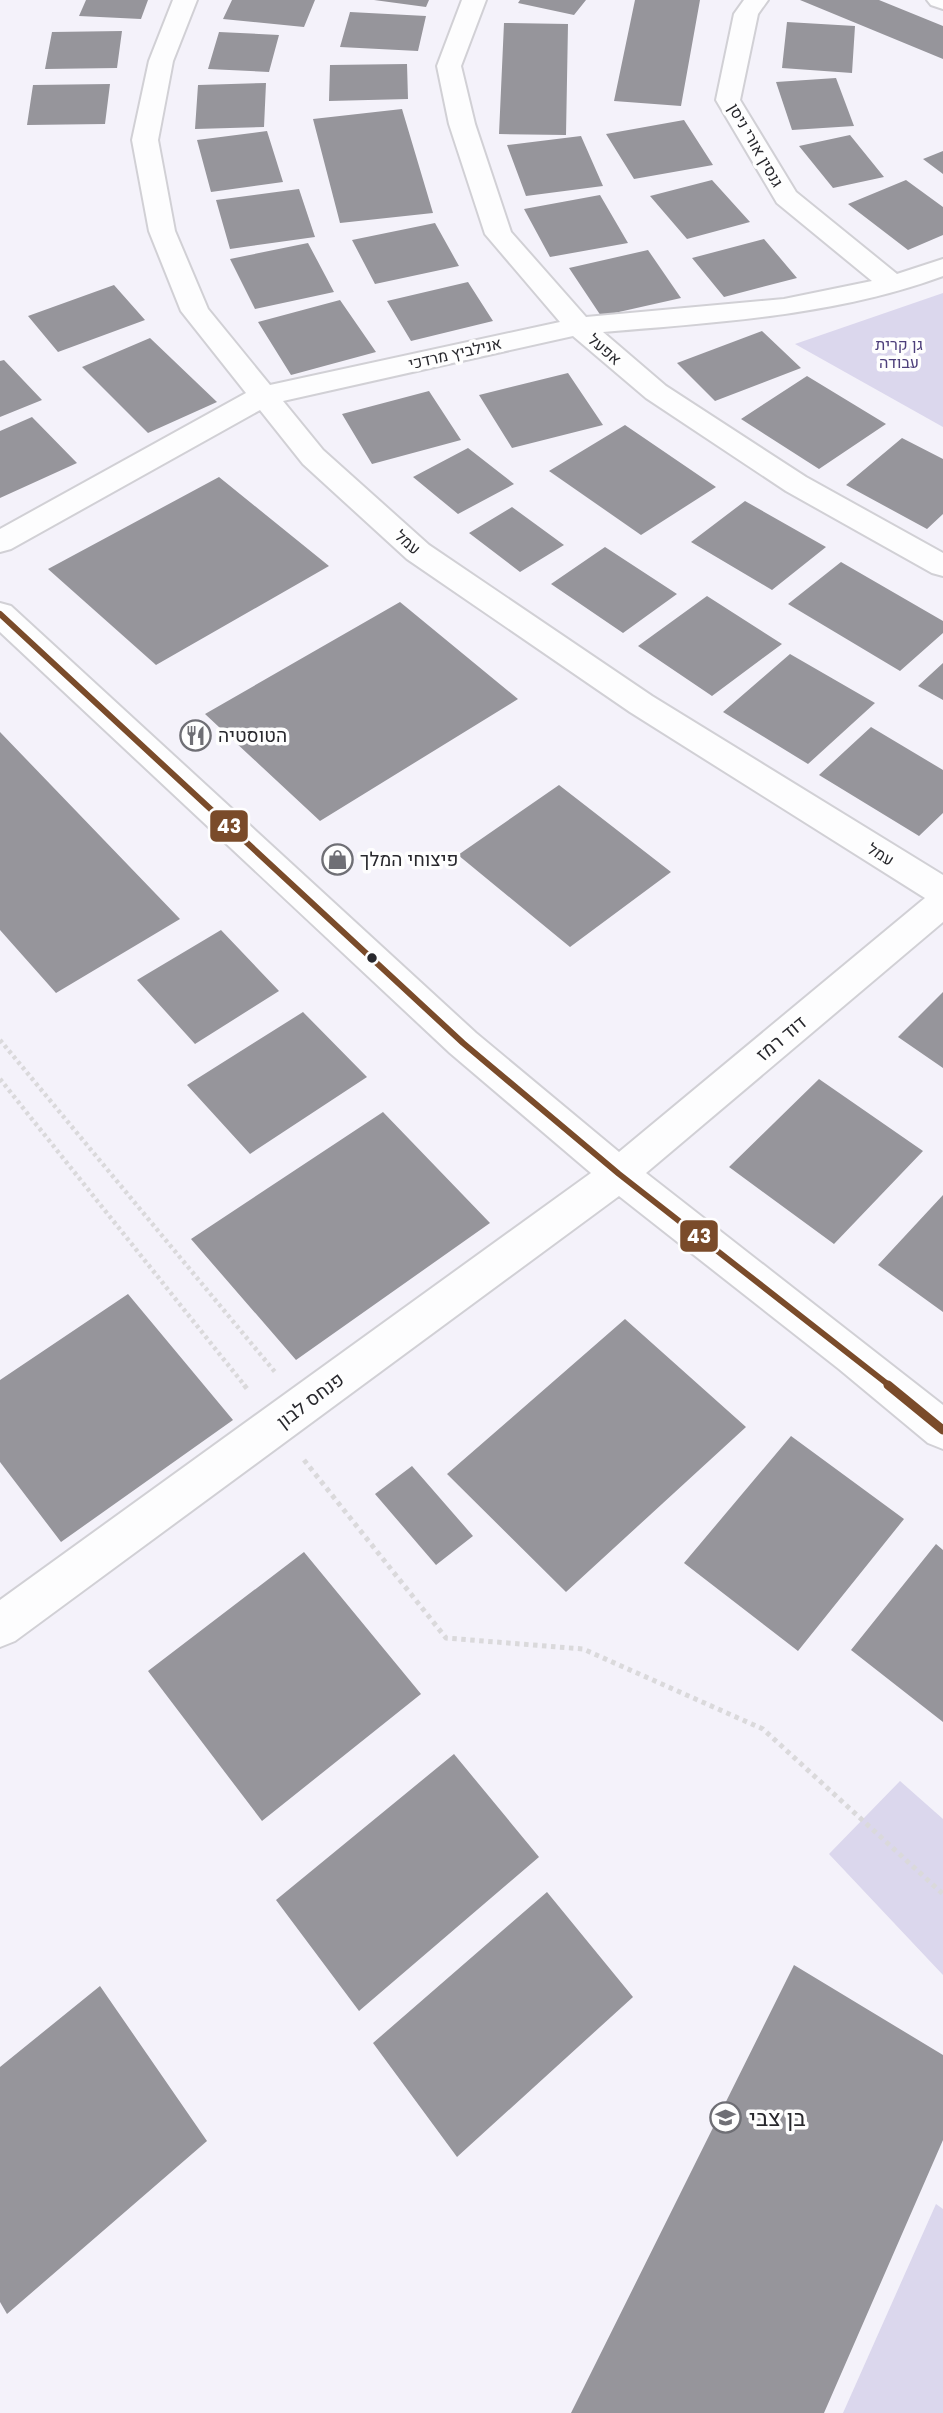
<svg xmlns="http://www.w3.org/2000/svg" width="943" height="2413" font-family="Poppins,Heebo,sans-serif">
<rect width="100%" height="100%" fill="#f4f2fa"/>
<path fill="#dbd7ed" d="M943,293V427L795,344Z
M900,1781L943,1819V1975L829,1854Z
M936,2204L943,2209V2413H843Z"/>
<path fill="#96959b" d="M86,0H148L141,19L79,16Z
M232,0H315L304,27L223,19Z
M374,0H429L426,7Z
M520,0H586L574,15L518,3Z
M635,0H700L681,106L614,101Z
M800,0H879L943,26V59Z
M350,12L426,16L418,51L340,47Z
M787,22L855,26L852,73L782,68Z
M504,23L568,24L566,135L499,134Z
M122,31L117,68L45,69L52,32Z
M219,32L279,35L269,72L208,69Z
M407,64L408,99L329,101L330,65Z
M836,78L854,126L792,130L776,82Z
M266,83L264,127L195,129L198,85Z
M110,84L105,124L27,125L33,85Z
M402,109L433,213L340,223L313,119Z
M684,120L713,165L634,179L606,134Z
M267,131L283,182L211,192L197,140Z
M850,135L884,177L833,188L799,146Z
M581,136L603,186L526,196L507,145Z
M943,151V174L923,159Z
M712,180L750,222L687,239L650,196Z
M906,180L943,207V235L908,250L848,204Z
M299,189L315,237L230,249L216,200Z
M600,195L628,243L550,257L524,209Z
M435,223L459,266L375,284L352,240Z
M764,239L797,278L724,297L692,258Z
M308,243L334,292L255,309L230,259Z
M648,250L681,298L601,316L569,268Z
M468,282L493,321L411,341L387,301Z
M114,285L145,320L58,352L28,316Z
M340,300L376,352L291,375L258,322Z
M762,331L801,368L715,401L677,363Z
M150,338L217,402L148,433L82,367Z
M4,360L42,400L0,417V361Z
M568,373L603,425L512,448L479,395Z
M807,376L886,424L819,469L741,419Z
M429,391L461,440L372,464L342,414Z
M32,417L77,463L0,498V431Z
M625,425L716,487L641,535L549,471Z
M902,438L943,459V514L927,529L846,485Z
M468,448L514,484L458,514L413,477Z
M219,477L329,566L156,665L48,569Z
M745,501L826,547L772,590L691,542Z
M512,507L564,545L520,572L469,533Z
M605,547L677,594L623,633L551,584Z
M841,562L943,621V633L900,671L788,604Z
M707,596L782,644L712,696L638,646Z
M400,602L518,699L320,821L205,714Z
M790,654L875,703L808,764L723,712Z
M943,663V700L918,686Z
M871,727L943,770V813L919,836L819,775Z
M0,732L180,919L56,993L0,930Z
M559,785L671,872L570,947L458,855Z
M221,930L279,991L195,1044L137,980Z
M943,992V1068L898,1037Z
M303,1012L367,1077L250,1154L187,1085Z
M819,1079L923,1151L834,1244L729,1167Z
M383,1112L490,1223L296,1360L191,1239Z
M943,1195V1312L878,1265Z
M128,1294L233,1420L61,1542L0,1462V1380Z
M625,1319L746,1427L566,1592L447,1474Z
M791,1436L904,1519L798,1651L684,1563Z
M412,1466L473,1536L436,1565L375,1494Z
M936,1544L943,1550V1722L851,1650Z
M304,1552L421,1694L262,1821L148,1671Z
M454,1754L539,1857L359,2011L276,1900Z
M547,1892L633,1997L457,2157L373,2043Z
M794,1965L943,2055V2140L824,2413H571Z
M100,1986L207,2141L7,2314L0,2302V2067Z"/>
<g fill="none" stroke-linecap="round" stroke-linejoin="round">
<defs>
<path id="minor" d="M173,0H197L173,61L158,140L175,231L208,309L270,385L560,322L485,234L449,124L437,66L462,0H486L461,66L475,124L511,232L586,317L784,299L872,281L777,203L716,100L734,14L744,0H768L758,14L740,100L796,192L897,274L943,259V276C834,316 718,322 603,332L666,386L806,477L943,553V576L932,573L786,491L646,398L573,336L283,401L323,450L429,545L652,696L943,875V922L646,1173L943,1405V1449L928,1443L839,1369L619,1196L15,1641L0,1647V1600L591,1173L450,1053L0,632V603L11,606L476,1033L619,1152L925,898L630,712L407,559L303,464L260,410L11,549L0,552V529L246,393L181,311L149,231L132,140L149,61Z
M927,0H943V9L931,5Z"/>
</defs>
<use href="#minor" stroke="#d1d0d5" stroke-width="4"/>
<path stroke="#dad9db" stroke-width="4.5" stroke-dasharray="3.5 3.5" stroke-linecap="butt" d="M0,1040L275,1372
M0,1079L245,1386"/>
<path stroke="#dad9db" stroke-width="5" stroke-dasharray="4.5 4.5" stroke-linecap="butt" d="M244,1385L248,1390
M304,1460L446,1638L583,1649L763,1729L943,1894"/>
<use href="#minor" fill="#fdfdfe" fill-rule="evenodd"/>
<defs>
<path id="bus-1-far1" d="M0,614L463,1043L619,1174L890,1386"/>
<path id="bus-1" d="M888,1385L943,1430"/>
</defs>
<use href="#bus-1-far1" stroke="#fefefe" stroke-width="11"/>
<use href="#bus-1" stroke="#fefefe" stroke-width="14"/>
<use href="#bus-1-far1" stroke="#7a4b2a" stroke-width="6"/>
<use href="#bus-1" stroke="#7a4b2a" stroke-width="9"/>
</g>
<defs>
<symbol id="restaurant-ring" viewBox="-11 -11 22 22"><circle r="9.5" fill="#fefefe" stroke="#6f6f75" stroke-width="1.5"/><path d="M-5-6h1v4h1v-4h1v4h1v-4h1v5L-1.5 .5V6h-2V.5L-5-1ZM5-6V6H3V1.5H1.5Q1.5-4 5-6Z" fill="#6f6f75"/></symbol>
<symbol id="shop-ring" viewBox="-11 -11 22 22"><circle r="9.5" fill="#fefefe" stroke="#6f6f75" stroke-width="1.5"/><path d="M-5-2.5h2.3a2.7 3.5 0 0 1 5.4 0H5L5.5 6h-11ZM-1.5-2.5h3a1.5 2.3 0 0 0-3 0Z" fill="#6f6f75"/></symbol>
<symbol id="school-ring" viewBox="-11 -11 22 22"><circle r="9.5" fill="#fefefe" stroke="#6f6f75" stroke-width="1.5"/><path d="M0-5L7-2L0 1L-7-2ZM-4 1L0 2.5L4 1V4Q0 6-4 4Z" fill="#6f6f75"/></symbol>
</defs>
<g fill-rule="evenodd">
<use href="#restaurant-ring" x="178" y="718" width="35" height="35"/>
<use href="#shop-ring" x="320" y="842" width="35" height="35"/>
<use href="#school-ring" x="708" y="2100" width="35" height="35"/>
</g>
<circle fill="#28282d" stroke="#fefefe" stroke-width="2.5" cx="372" cy="958" r="6"/>
<g text-anchor="middle" stroke-width="7" stroke-linejoin="round" paint-order="stroke">
<g font-size="16" fill="#28282d" stroke="#fefefe">
<text transform="translate(756 145) rotate(60)" y="6">גנסין אורי ניסן</text>
<text transform="translate(605 349) rotate(41)" y="6">אפעל</text>
<text transform="translate(455 353) rotate(-13)" y="6">אנילביץ מרדכי</text>
<text transform="translate(408 542) rotate(41)" y="6">עמל</text>
<text transform="translate(881 854) rotate(32)" y="6">עמל</text>
</g>
<g font-size="16" fill="#4d3f7b" stroke="#fefefe">
<text x="899" y="350">גן קרית<tspan x="899" dy="18">עבודה</tspan></text>
</g>
<g font-size="19" fill="#28282d" stroke="#fefefe" text-anchor="start">
<text x="218" y="742">הטוסטיה</text>
<text x="360" y="866">פיצוחי המלך</text>
</g>
<g font-size="19" fill="#28282d" stroke="#fefefe">
<text transform="translate(781 1038) rotate(-40)" y="7">דוד רמז</text>
<text transform="translate(310 1400) rotate(-37)" y="7">פנחס לבון</text>
</g>
<g font-size="23" fill="#28282d" stroke="#fefefe" text-anchor="start">
<text x="749" y="2126">בן צבי</text>
</g>
</g>
<g stroke="#fefefe" stroke-width="2.5">
<rect x="209" y="809" width="40" height="34" rx="7" fill="#7a4b2a"/>
<rect x="679" y="1219" width="40" height="34" rx="7" fill="#7a4b2a"/>
</g>
<g font-size="19" text-anchor="middle" font-weight="bold" fill="#fff">
<text x="229" y="833">43</text>
<text x="699" y="1243">43</text>
</g>
</svg>
